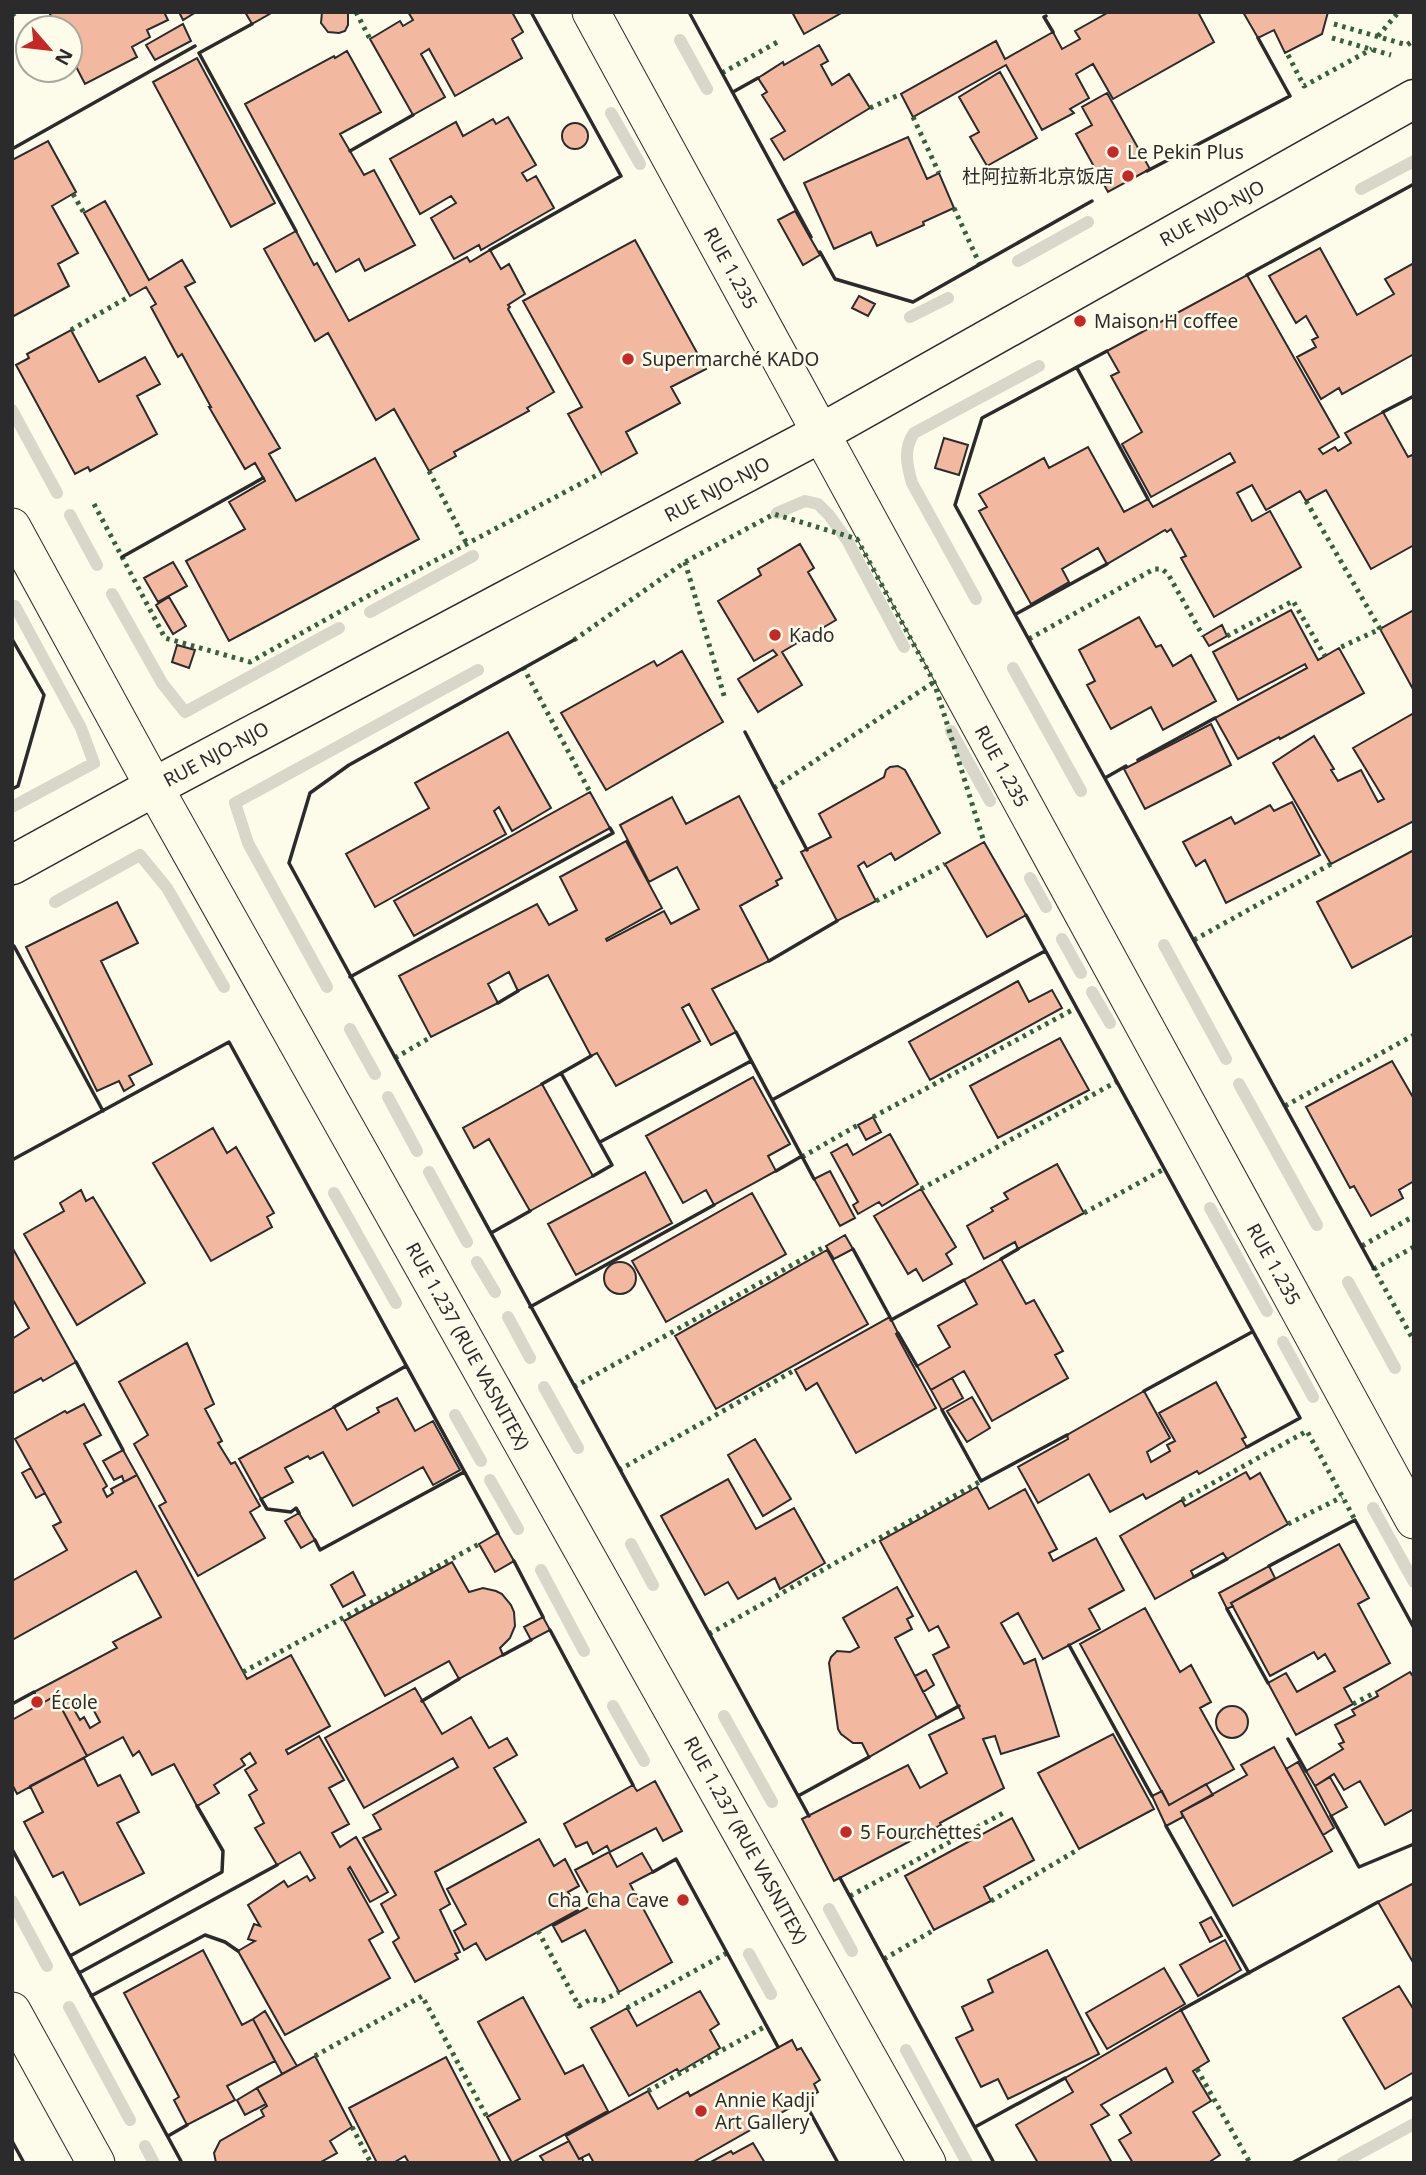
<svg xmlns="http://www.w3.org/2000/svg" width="1426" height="2175" font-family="'Noto Sans','Noto Sans SC',sans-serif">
<rect width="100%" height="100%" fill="#fdfbea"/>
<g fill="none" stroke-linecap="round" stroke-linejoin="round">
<path stroke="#d8d7c9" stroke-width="12" d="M680,40L707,89
M611,113L640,164
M1361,189L1414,161
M1018,261L1088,222
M910,317L948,298
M12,410L57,493
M777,513L805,501L818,504L829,515L847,540L904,647
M70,515L97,565
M112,594L162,683L185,712L339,628
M976,599L912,483C907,466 903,449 914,433L1039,366
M370,612L473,556
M1013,668L1081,791
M951,731L990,801
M12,807L94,763L81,728L15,606
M1030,878L1046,907
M55,902L140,855L167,888L224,987
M1062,939L1081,973
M1164,945L1226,1059
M327,987L248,843L235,803L478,670
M1092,992L1110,1023
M350,1029L375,1074
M1239,1084L1317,1225
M388,1097L417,1151
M429,1172L467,1242
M334,1193L396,1303
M1210,1208L1267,1311
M477,1262L495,1292
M1348,1282L1395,1368
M508,1317L530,1358
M1283,1342L1313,1397
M544,1387L578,1448
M455,1415L481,1461
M490,1480L518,1529
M1373,1508L1414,1582
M631,1544L653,1585
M541,1570L584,1651
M613,1706L644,1761
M724,1716L772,1802
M12,1901L47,1966
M829,1909L852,1951
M749,1954L771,1994
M69,2007L130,2120
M906,2050L967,2163
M145,2146L154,2163
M1342,2163L1414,2124"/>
</g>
<path fill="#f2b8a0" stroke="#2b2b2b" stroke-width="2" fill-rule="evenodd" d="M49,12H164L168,20L147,30L150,37L132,47L137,57L85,84L70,55V28H57Z
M179,12H196L183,20Z
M245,12H273L252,24Z
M322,12H348V25L345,31L339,33L328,32L321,23Z
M408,12H512L523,32L512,39L522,58L455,96L429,49L421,54L445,97L413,115L370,39L400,21L403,26L413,20Z
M792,12H843L804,34Z
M1109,12H1198L1214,42L1113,99L1093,64L1076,74L1089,98L1070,109L1074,113L1042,130L1006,65L913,117L901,94L996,41L1005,59L1053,32L1062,49L1080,39L1075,31Z
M1243,12H1328L1322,34L1285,53L1274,30L1258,38Z
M183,24L191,41L155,60L146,45Z
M819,45L828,61L821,65L832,85L849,74L870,108L784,160L771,139L785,131L762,95L767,92L758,78L783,62L784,65Z
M347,51L381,112L340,134L364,175L374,170L415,245L365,271L359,259L336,272L245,104L334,56L335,58Z
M197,58L275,203L231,227L153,82Z
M1000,72L1037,138L987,166L970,137L979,132L959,97Z
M1107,93L1150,169L1108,192L1076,134L1092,125L1082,107Z
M508,117L536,165L522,173L527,181L536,176L554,208L481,250L479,245L454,259L431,218L456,203L451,196L420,214L390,159L456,122L463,136L493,119L496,124Z
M562 136a13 13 0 1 1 26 0a13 13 0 1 1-26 0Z
M908,137L927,179L939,173L954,208L923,222L924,225L877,246L871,232L834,249L804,183Z
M48,141L76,192L52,206L78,253L58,264L69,286L12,317V160Z
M105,201L149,280L182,260L195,282L185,287L280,448L269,454L296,501L375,458L419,539L229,641L186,561L245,529L229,502L265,481L255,463L245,469L209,407H211L182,354L178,357L151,307L156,304L146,287L130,296L84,213Z
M795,211L820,255L803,265L778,220Z
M296,231L314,265L317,263L349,321L467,257L470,262L490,250L501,269L509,264L525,294L508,305L510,307L508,309L554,392L527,408L529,411L454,452L456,456L429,471L394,409L376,420L328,333L315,341L264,249Z
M635,240L706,369L671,387L680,403L626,432L637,453L601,473L568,414L582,407L523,301Z
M1320,248L1357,315L1394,294L1385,279L1414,263V354L1342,394L1339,388L1321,399L1297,357L1316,347L1312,340L1318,337L1306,316L1296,323L1269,276Z
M1247,275L1339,437L1319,449L1323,454L1335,447L1338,451L1351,443L1345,433L1383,412L1408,457L1412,455L1414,458V545L1371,569L1326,490L1306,501L1300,491L1266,510L1252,485L1237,493L1252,521L1270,511L1301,567L1214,617L1181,558L1186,556L1171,529L1167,532L1165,530L1107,564L1098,548L1062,569L1069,582L1031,604L979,511L987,507L979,494L1044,458L1049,468L1088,447L1124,512L1148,499L1153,507L1235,462L1230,453L1151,497L1122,444L1142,432L1111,376L1119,372L1107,351Z
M859,296L875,304L868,316L852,308Z
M71,330L99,382L145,357L160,384L137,396L157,434L90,471L88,467L75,474L16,365L29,358L27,354Z
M944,438L968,445L959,475L935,468Z
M800,544L814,568L808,572L836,620L782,652L802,685L758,712L738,679L777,655L773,650L754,661L718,601L761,575L758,569Z
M173,562L187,586L158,602L144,578Z
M169,597L186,626L173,634L156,605Z
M1291,610L1318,660L1339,648L1364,693L1280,739L1279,737L1238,759L1215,718L1307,668L1305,664L1238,700L1213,652Z
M1414,610V691L1380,629Z
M1139,617L1156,647L1161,645L1173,666L1191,655L1216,701L1163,730L1151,707L1111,729L1087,685L1095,681L1079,650Z
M1222,625L1227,636L1209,646L1203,636Z
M177,645L195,650L189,668L172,662Z
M682,651L723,722L606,790L561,713L654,661L657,666Z
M1414,713V821L1331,864L1273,763L1314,736L1334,769L1331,770L1338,781L1361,770L1378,802L1384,799L1353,748Z
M1211,724L1231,765L1145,809L1124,769Z
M508,732L551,808L512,831L499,807L494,811L506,834L375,907L346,854L429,808L415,783Z
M898,766L905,770L940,833L895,860L891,853L867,867L864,862L858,866L876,901L837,921L801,852L831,837L819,814L884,777L886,770L890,767Z
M590,792L610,828L414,936L394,901Z
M739,796L782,878L776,881L778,885L740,906L769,961L712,989L736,1032L711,1045L689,1004L682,1008L700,1041L616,1086L597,1053L591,1056L548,975L518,991L509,972L488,984L498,1003L431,1037L399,976L537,904L549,925L577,910L560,877L626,841L662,908L606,939L607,941L664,911L671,924L699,909L677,867L649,882L620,825L672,797L686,824Z
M1292,802L1320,855L1226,903L1205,860L1196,866L1183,842L1231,817L1235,824L1270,805L1274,811Z
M984,842L1026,915L987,937L945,864Z
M1414,850V935L1352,968L1317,902Z
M117,902L138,943L101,961L152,1064L129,1076L134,1085L124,1091L119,1081L97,1091L26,947Z
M1018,981L1029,1002L1052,990L1062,1008L930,1080L909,1042Z
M1060,1038L1089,1090L998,1138L970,1086Z
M1392,1061L1414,1099V1181L1399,1190L1403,1198L1371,1216L1354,1186L1350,1188L1306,1107Z
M753,1077L790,1144L768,1156L776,1171L714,1205L706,1190L683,1203L646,1136Z
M542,1084L593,1176L530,1211L489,1139L474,1148L463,1128Z
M873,1117L881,1132L866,1140L858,1125Z
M213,1128L227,1153L236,1147L274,1213L267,1217L272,1227L211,1261L153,1163Z
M890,1134L918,1184L882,1206L879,1202L858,1214L853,1205L858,1202L831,1153L847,1144L853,1155Z
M1057,1164L1084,1213L1018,1249L1015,1242L984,1259L967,1226L993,1211L991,1208L1008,1199L1004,1193Z
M830,1171L855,1218L840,1226L814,1179Z
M645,1172L672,1223L576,1275L548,1224Z
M921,1189L956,1247L946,1254L952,1264L923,1281L916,1269L908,1274L874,1216Z
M81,1190L86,1201L93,1197L145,1283L77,1325L24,1234L64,1211L60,1203Z
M752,1193L786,1254L666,1322L632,1261Z
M845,1235L853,1249L834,1259L826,1246Z
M12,1247L76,1362L43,1381L41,1378L12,1394V1339L29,1328L12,1298Z
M827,1250L868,1324L716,1409L675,1336Z
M1001,1259L1026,1304L1034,1300L1063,1351L1055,1355L1068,1378L992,1421L964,1371L931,1390L917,1366L950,1347L938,1326L977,1304L964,1280Z
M604 1278a16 16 0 1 1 32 0a16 16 0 1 1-32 0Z
M890,1317L898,1333L896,1334L936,1408L856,1453L817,1383L806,1390L795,1370Z
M187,1343L214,1404L205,1409L222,1441L218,1443L231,1464L235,1462L260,1506L250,1512L265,1538L198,1576L159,1506L166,1502L134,1444L148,1435L119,1382Z
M952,1378L963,1398L942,1410L931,1390Z
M1216,1382L1246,1437L1242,1439L1247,1447L1199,1474L1197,1471L1146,1499L1143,1494L1110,1512L1089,1474L1038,1503L1018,1467L1068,1439L1067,1435L1144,1391L1170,1438L1147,1452L1151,1462L1170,1451L1167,1445L1175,1441L1159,1413Z
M972,1397L990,1428L967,1442L947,1411Z
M397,1398L415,1431L433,1421L460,1470L433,1485L423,1467L353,1506L323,1452L310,1459L308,1456L285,1468L293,1482L261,1499L239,1459L334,1407L347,1430L379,1412L377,1408Z
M84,1404L101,1435L84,1444L107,1486L103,1489L107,1497L113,1493L111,1489L137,1475L247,1679L291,1655L330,1726L286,1750L288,1754L319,1736L344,1780L329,1788L349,1824L332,1833L340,1847L356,1837L388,1892L370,1902L350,1867L348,1869L383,1932L369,1940L390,1978L285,2035L238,1951L255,1941L248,1939L254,1924L260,1926L248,1905L284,1881L288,1887L307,1876L310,1881L315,1878L300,1852L277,1865L255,1828L264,1823L249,1795L257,1790L245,1770L256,1763L250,1753L241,1759L245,1765L214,1785L219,1793L197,1806L174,1764L152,1775L139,1751L133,1756L123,1737L87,1756L55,1696L41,1704L34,1692L117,1648L113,1642L161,1617L136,1571L12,1640V1581L67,1550L53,1526L61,1522L15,1439L65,1411L67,1413ZM87,1698L100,1722L90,1728L84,1717L80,1720L72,1706Z
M755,1439L791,1499L763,1516L728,1455Z
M123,1450L137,1475L124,1482L122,1476L114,1480L103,1461Z
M31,1468L45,1493L36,1498L22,1473Z
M1246,1472L1250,1479L1260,1473L1288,1524L1227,1559L1223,1553L1191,1571L1194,1577L1155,1599L1120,1536L1182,1500L1185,1506Z
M728,1479L756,1529L794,1508L825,1563L780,1589L775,1578L738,1599L728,1582L705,1595L661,1516Z
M977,1487L989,1509L1025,1489L1057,1549L1049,1553L1053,1561L1096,1538L1124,1590L1089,1609L1100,1629L1043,1659L1018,1613L1001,1623L1024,1664L1035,1659L1059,1736L1001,1754L995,1736L983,1739L1004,1788L940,1823L941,1825L834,1881L802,1819L908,1765L920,1788L947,1773L929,1735L964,1718L933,1655L949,1647L938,1626L929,1631L880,1541Z
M299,1513L315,1540L301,1548L285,1521Z
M498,1533L514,1561L495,1572L479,1544Z
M1339,1544L1369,1598L1358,1604L1390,1663L1344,1688L1353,1704L1296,1735L1268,1683L1286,1673L1297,1692L1335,1671L1325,1654L1318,1659L1314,1652L1270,1676L1231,1603Z
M452,1562L469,1592L483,1588L496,1591L502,1594L511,1605L514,1612L515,1626L510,1638L500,1648L503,1655L459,1679L449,1661L385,1696L344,1621Z
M1269,1566L1275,1578L1231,1603L1233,1606L1227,1609L1219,1593Z
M353,1572L365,1595L343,1607L331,1585Z
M897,1587L913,1616L907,1619L912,1629L895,1638L937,1718L869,1757L862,1743H853L841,1734L838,1729L829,1663L831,1657L837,1651L850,1652L859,1647L843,1618Z
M1145,1608L1180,1672L1191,1665L1211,1702L1200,1708L1234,1769L1169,1805L1080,1644Z
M543,1617L550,1630L531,1640L524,1627Z
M926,1670L934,1685L923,1692L915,1676Z
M1410,1672L1414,1678V1809L1385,1825L1360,1781L1344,1790L1334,1774L1315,1786L1306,1771L1343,1749L1339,1744L1344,1742L1335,1725L1355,1715L1352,1710L1378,1696L1376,1692Z
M415,1688L442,1734L471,1717L489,1748L507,1738L517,1755L494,1768L526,1822L435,1872L450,1904L440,1910L460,1952L455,1954L458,1959L415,1982L393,1942L399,1938L381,1904L396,1895L363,1838L381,1829L373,1815L458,1767L453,1758L364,1808L325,1738Z
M55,1696L87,1756L17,1794L12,1784V1720Z
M1216 1722a16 16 0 1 1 32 0a16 16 0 1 1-32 0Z
M1113,1734L1154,1809L1079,1849L1038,1773Z
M1274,1747L1332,1851L1233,1906L1181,1812L1247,1775L1241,1765Z
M84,1758L98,1786L120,1775L139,1812L117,1823L144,1873L80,1905L63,1872L53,1877L24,1822L43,1812L30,1786Z
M1298,1762L1334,1828L1323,1835L1286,1769Z
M1330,1777L1347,1807L1331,1816L1315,1786Z
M655,1781L682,1831L663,1841L656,1828L610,1852L607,1846L593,1854L587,1842L576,1847L564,1824L633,1785L637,1791Z
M1206,1784L1213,1795L1181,1812L1183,1817L1166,1826L1152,1796L1162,1791L1169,1805Z
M1012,1818L1034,1860L984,1887L991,1901L934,1930L905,1876Z
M539,1839L554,1866L565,1859L579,1886L568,1892L578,1910L486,1960L476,1943L464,1950L454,1931L466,1924L447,1889Z
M609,1852L617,1867L642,1853L653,1872L630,1884L672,1962L619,1992L585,1930L562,1942L553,1926L594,1904L575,1870Z
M1414,1883V1964L1378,1902Z
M1211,1917L1222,1936L1210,1942L1200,1923Z
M1225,1940L1241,1970L1198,1996L1180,1965Z
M203,1950L242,2025L253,2019L275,2061L227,2086L235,2100L187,2125L174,2100L179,2097L124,1993Z
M1047,1950L1099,2054L1008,2099L998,2079L981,2087L956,2038L973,2030L962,2007L993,1992L988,1980Z
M1164,1968L1185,2004L1107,2049L1086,2013Z
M1399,1986L1414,2010V2072L1385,2089L1343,2018Z
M700,1991L719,2024L710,2030L720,2048L679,2072L677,2069L629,2096L591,2028L627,2008L637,2026Z
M523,1997L565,2074L583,2065L608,2111L512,2163L487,2117L520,2099L478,2022Z
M1181,2010L1209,2061L1193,2071L1211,2101L1193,2112L1220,2155L1208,2163H1133L1119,2140L1131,2133L1120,2115L1173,2082L1166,2068L1101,2105L1109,2115L1091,2125L1112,2163H1038L1016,2125L1073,2092L1065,2078Z
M265,2011L297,2066L282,2074L253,2019Z
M792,2040L797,2050L801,2048L820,2080L814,2084L818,2092L692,2163H594L589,2154L579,2159L566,2136L648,2091L658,2109L688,2092L690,2096Z
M315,2056L352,2127L330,2141L337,2153L319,2163H216L214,2153L220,2141L264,2116L261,2110L267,2106L257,2088Z
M446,2057L501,2163H409L405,2156L393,2163H377L349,2108Z
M257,2088L266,2104L245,2115L237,2100Z
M569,2141L579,2159L582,2158L584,2163H545L540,2156Z
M753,2143L765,2163H709L731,2151L733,2154Z"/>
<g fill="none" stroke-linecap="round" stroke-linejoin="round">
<defs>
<path id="minor" d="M591,12L1414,1520
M12,527L154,787L927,2163
M12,2011L96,2163"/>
<path id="secondary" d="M12,865L154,787L821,433L1414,99"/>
</defs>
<use href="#minor" stroke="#2b2b2b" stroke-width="39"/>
<use href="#secondary" stroke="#2b2b2b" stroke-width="41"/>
<use href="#minor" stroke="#fdfbea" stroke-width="37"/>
<use href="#secondary" stroke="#fdfbea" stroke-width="38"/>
<path stroke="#34623c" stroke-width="5" stroke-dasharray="3.5 5" stroke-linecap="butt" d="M356,12L370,39
M1413,12L1414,13
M12,15L17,12
M1334,24L1407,45L1414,40
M1378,36L1397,14L1396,12
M1332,38L1391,55
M1288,55L1304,86L1372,49
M722,73L781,40
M870,108L901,94
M913,117L939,173
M73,194L84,213
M954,208L980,265
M71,330L130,296
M429,471L467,544
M1306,501L1380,629L1339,648
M94,504L165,638L250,662L366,597L601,473
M685,562L725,699
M1227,636L1293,601L1325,656
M1029,639L1154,569H1162L1168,574L1203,636
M574,640L685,562L774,514L857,539L934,682L984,842
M523,667L590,792
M774,788L934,682
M876,901L945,864
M1194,940L1331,864
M395,1058L431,1037
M1285,1106L1414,1035
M873,1117L1076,1008
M802,1157L858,1125
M921,1189L1116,1082
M1084,1213L1164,1169
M1362,1246L1414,1216
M1414,1247L1374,1269L1414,1341
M574,1387L826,1246
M619,1470L795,1370
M1182,1500L1307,1431L1355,1520
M1288,1524L1342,1497
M709,1634L981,1481
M243,1672L479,1544
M1353,1704L1376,1692
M850,1896L1007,1811
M991,1901L1079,1849
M538,1931L579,2006L591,1999L602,2001L619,1992
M884,1959L934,1930
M627,2008L727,1953
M315,2056L422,1996L487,2117
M1197,2069L1250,2163
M648,2091L766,2026
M352,2127L371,2163"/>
<path stroke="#2b2b2b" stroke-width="3.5" d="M689,12L811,237
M1046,16L1044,17L1053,32
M252,24L199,53L296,231
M733,92L758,78
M12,149L195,46
M350,151L413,115
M1147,171L1290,96L1258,38
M490,250L621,176L531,12
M820,252L835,279L913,302L1092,201
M1247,275L1414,184
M1107,351L982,418L955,505L1374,1269
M1077,368L1148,499
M1383,412L1414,396
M122,557L263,478
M1016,614L1107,564
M12,639L44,695L18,786L12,789
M574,640L349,765L310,793L289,863L809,1816
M745,732L807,850
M1138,760L1215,718
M1105,778L1126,766
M1026,915L1299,1416L1300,1418L1247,1447
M12,947L14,946L103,1111
M769,961L837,921
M350,977L613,833L610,828
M498,1003L518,991
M736,1032L814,1179
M561,1073L612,1165L593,1176
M542,1084L591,1056
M772,1100L1045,951
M600,1142L751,1061
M12,1160L229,1042L498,1533
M776,1171L802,1156
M491,1233L530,1211
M853,1249L890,1317
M1001,1259L1018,1249
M530,1307L714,1205
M891,1320L964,1280
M898,1333L917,1366
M76,1362L123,1450
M1144,1391L1252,1332
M334,1407L406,1366
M942,1410L981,1481L1067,1435
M261,1499L267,1509L291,1512L296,1508L299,1513
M315,1540L320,1550L464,1472
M514,1561L543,1617
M1269,1566L1355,1520L1414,1628
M1194,1577L1227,1559
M1227,1609L1268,1683
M550,1630L633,1785
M1069,1645L1152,1796
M503,1655L531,1640
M422,1701L459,1679
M12,1704L34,1692
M937,1718L959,1706
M1288,1739L1306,1771
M798,1796L869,1757
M1331,1816L1359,1867L1414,1844
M1166,1826L1249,1973
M12,1849L182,2163
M653,1872L676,1859L778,2047
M840,1878L994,2163
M70,1956L222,1872L223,1851L197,1806
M79,1973L277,1865
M91,1996L205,1935L225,1942L238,1951
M1181,2010L1378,1902
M804,2101L838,2163
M975,2127L1065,2078
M168,2136L187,2125
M12,2141L24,2163
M1292,2163L1414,2097"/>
</g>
<g fill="#c62828" stroke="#fdfbea" stroke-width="2.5">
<circle cx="1113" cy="152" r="7"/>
<circle cx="1128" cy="176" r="7"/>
<circle cx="1080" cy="321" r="7"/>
<circle cx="628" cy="359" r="7"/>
<circle cx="775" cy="635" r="7"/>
<circle cx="37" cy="1702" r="7"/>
<circle cx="846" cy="1832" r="7"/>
<circle cx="683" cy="1900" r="7"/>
<circle cx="701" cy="2111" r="7"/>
</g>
<g text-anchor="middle" stroke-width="5" stroke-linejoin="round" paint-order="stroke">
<g font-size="19" fill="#2b2b2b" stroke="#fdfbea" text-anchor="start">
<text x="1127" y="159">Le Pekin Plus</text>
<text x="1114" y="183" text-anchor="end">杜阿拉新北京饭店</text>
<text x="1094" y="328">Maison H coffee</text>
<text x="642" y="366">Supermarché KADO</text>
<text x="789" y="642">Kado</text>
<text x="51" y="1709">École</text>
<text x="860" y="1839">5 Fourchettes</text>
<text x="669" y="1907" text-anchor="end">Cha Cha Cave</text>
<text x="715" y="2107">Annie Kadji<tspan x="715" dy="22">Art Gallery</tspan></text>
</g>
<g font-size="19" fill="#2b2b2b" stroke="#fdfbea">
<text transform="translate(1212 213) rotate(-29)" y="7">RUE NJO-NJO</text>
<text transform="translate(731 268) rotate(61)" y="7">RUE 1.235</text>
<text transform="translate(717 489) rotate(-28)" y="7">RUE NJO-NJO</text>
<text transform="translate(216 754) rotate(-28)" y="7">RUE NJO-NJO</text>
<text transform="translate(1002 766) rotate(61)" y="7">RUE 1.235</text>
<text transform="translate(1274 1264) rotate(61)" y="7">RUE 1.235</text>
<text transform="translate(468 1346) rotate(61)" y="7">RUE 1.237 (RUE VASNITEX)</text>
<text transform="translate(746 1840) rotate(61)" y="7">RUE 1.237 (RUE VASNITEX)</text>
</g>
</g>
<rect width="1426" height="2175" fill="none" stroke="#2b2b2b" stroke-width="28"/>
<g transform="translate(49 49) rotate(118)"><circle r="33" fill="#fdfbea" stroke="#a9a89e" stroke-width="2"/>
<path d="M0-5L12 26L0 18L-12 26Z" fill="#c62828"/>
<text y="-10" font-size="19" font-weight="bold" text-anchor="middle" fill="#2b2b2b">N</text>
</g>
</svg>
